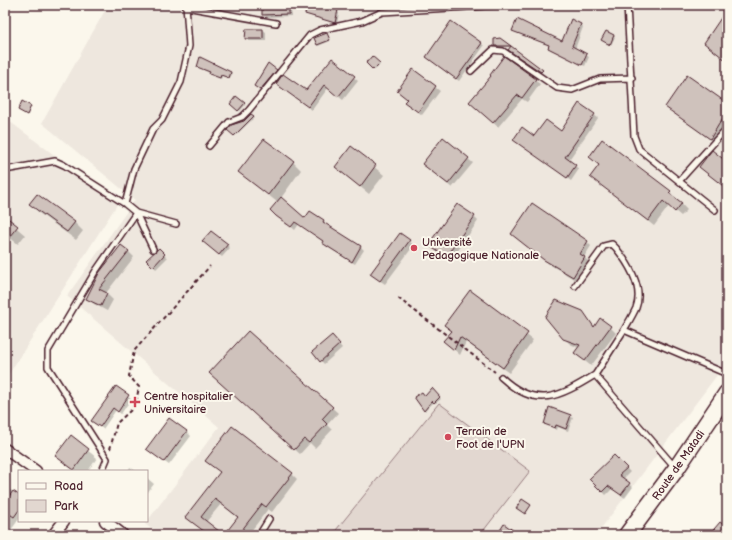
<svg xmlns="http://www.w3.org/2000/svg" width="732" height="540" font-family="'Balsamiq Sans',sans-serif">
<rect width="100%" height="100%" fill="#fbf7ec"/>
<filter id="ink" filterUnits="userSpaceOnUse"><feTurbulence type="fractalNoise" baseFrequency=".025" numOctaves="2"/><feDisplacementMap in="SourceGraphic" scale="8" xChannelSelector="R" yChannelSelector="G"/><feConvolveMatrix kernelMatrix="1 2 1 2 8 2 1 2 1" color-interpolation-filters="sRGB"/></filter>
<g filter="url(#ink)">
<path fill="#eee7de" d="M108,5H727V362L596,535H159L145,524L219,427L67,296L135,200L42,123Z
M5,118L118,203L5,380Z"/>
<path fill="#e2d7d0" stroke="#967b7e" d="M439,403L530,471L480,535H332Z"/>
<path fill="#0003" d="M263,5H290L292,16L266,17L263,14Z
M337,11L339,13L337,24L306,14Z
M581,24L583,27L575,49L589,57L585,66L551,50L549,48L550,46L513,31L563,43Z
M263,30L266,32V41H249L246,38Z
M606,33L615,37L611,45L603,41Z
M327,34L330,41L318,46L317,45Z
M499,39L510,47H496L495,46Z
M481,43L484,46L459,81L430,60Z
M372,57L380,65L375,70L367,63Z
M504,58L540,84L527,102L522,99L498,127L474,106Z
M332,59L358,81L343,100L328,88L312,110L281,87L306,92Z
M198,67L231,72L232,74L230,78L222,76L221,79Z
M276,70L278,72L263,92L255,86Z
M413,71L440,91L422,115L406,102L408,100Z
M237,97L245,105L240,111L231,104Z
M580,104L598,118L568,161L579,169L571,181L515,140L561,133Z
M727,104V126L716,144L666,107Z
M31,107L28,115L20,111Z
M251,115L255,117L235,136L229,130L244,121Z
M351,148L384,175L369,194L336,167Z
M590,157L670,192L687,210L681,216L669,206L654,226L591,177L600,166Z
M468,159L473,163L452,188L423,164Z
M293,162L301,170L281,198L306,219L310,212L324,221L326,225L361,247L364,250L355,264L326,246L324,242L299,224L295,230L288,224L287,225L271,210L277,202L239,172Z
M31,204L74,222L83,231L76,240L39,213Z
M474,217L478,221L451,261L430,245Z
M5,218L25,235L18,244L5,234Z
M512,234L587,242L591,246L584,257L589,262L577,281L549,264Z
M400,235L414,245L385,284L376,278Z
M206,244L227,245L230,248L222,257Z
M159,249L167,258L156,269L148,260Z
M128,251L134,257L106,293L113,300L107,311L94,304L88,298Z
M470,292L533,340L509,373L466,342L460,355L445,341L452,332L445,325Z
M582,312L595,327H610L616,333L591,366L575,353L579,348L570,344L564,338Z
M248,332L338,413L327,425L332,430L315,448L310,443L300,454L216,379Z
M332,336L342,348L324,364L313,352Z
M116,388L131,399L121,414L116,410L103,429L95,423Z
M432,390L441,399L436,403L434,402L425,411L415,398L425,397Z
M550,408L573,418L568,431L558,427L557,430L545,424Z
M186,431L191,436L169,465L152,453Z
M71,437L97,458L88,471H74L56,456Z
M614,456L630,472L623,479L633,487L625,498L612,489L606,495L591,479Z
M130,467L136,471H128Z
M221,473L292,474L297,479L272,512L268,509L248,535H225L238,518L221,504L206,522L223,535H209L192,522Z
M147,478L154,484L147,493Z
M5,484L7,486L6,487L19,496V519L11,530L19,535H5Z
M530,506L526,514L518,509Z"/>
<path fill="#cfc2bc" stroke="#4a1f2b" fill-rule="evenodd" d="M262,5H289V14L262,15Z
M307,5L322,8L323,6L338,10L335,23L305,14Z
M727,9V61L704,43Z
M517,19L562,41L571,19L581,24L572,46L587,54L582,65L548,48L549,45L512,31Z
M451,21L482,43L456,79L426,57Z
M246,29H263V39H245Z
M606,31L614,35L610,45L601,40Z
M327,33L330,40L317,45L314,38Z
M500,38L511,46H494V39Z
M511,46L543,70L541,72L508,50Z
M372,56L380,63L373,70L366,63Z
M504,56L536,79L522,98L517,95L493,123L469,102L491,76L490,75Z
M200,57L231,72L229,78L221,75L220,78L209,74L210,72L197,67Z
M332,58L355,76L338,97L324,85L308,107L276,84L283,74L306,90Z
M268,63L277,70L260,90L254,86Z
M413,69L436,86L418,112L404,102L407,99L397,91Z
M687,75L727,103V111L710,139L665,107Z
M236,96L245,103L238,111L230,104Z
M22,101L31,106L27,115L18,110Z
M579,103L595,114L565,157L576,165L567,178L513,140L522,127L534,136L546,120L561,131Z
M251,114L254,116L234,136L227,130L231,125L244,121Z
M443,137L469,158L448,184L422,164Z
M264,139L294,161L268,195L238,172Z
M602,139L671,191L669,193L682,203L675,212L663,201L648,221L590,177L599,165L589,157Z
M351,146L376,165L360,187L335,167Z
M712,150L727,162V189L699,167Z
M37,194L75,222L67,232L29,204Z
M281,197L305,218L310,211L324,220L323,222L361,246L352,262L322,243L323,241L295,222L291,227L276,216L270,210Z
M532,203L588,241L580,254L585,257L573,277L544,260L511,234Z
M457,204L475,216L446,257L428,245Z
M5,216L18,226L5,242Z
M211,231L228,244L219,255L202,241Z
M400,233L410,240L380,281L370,274Z
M121,245L129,251L99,289L107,293L101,306L86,299L99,273Z
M159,248L165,254L153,267L146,260Z
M470,290L528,333L503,368L460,337L454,350L443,341L452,331L444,325Z
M556,300L583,311L594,327L600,318L611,326L585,361L574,353L580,345L563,339L545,317Z
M248,331L333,407L322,419L327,424L309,443L304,439L294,450L209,373Z
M332,335L340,344L320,362L312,352Z
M116,386L129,395L118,412L113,408L100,427L91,421Z
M432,388L440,397L434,403L432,401L424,411L414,397L422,392L425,396Z
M549,407L571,415L566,429L556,425L555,428L544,424Z
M169,418L187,431L164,462L146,449Z
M232,426L293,473L266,507L262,504L238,535H209L185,517L220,472L205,461ZM215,499L238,517L224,535L201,517Z
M71,435L89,449L74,470L55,456Z
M614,455L627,468L619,475L630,483L621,495L608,486L602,492L589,479Z
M13,491L19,495V510L14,517L5,511V502Z
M522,499L531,505L525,514L516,508Z
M720,522L727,527V535H709Z
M504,524L520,535H497Z"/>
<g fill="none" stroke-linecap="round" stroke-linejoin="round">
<defs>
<path id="service" d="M627,5L634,136L639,149L715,210
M186,7L276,23
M471,71L493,50L503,51L557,88L572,90L600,79L632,78
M209,146L229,122L242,117L249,110L310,35L320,30L362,21L382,12L502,5
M5,170L55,161L64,165L125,204L136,213L95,272L48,351V367L107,459L102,471
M680,180L727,128
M125,204L134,169L153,129L162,120L181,82L189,46L186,5
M153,249L136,213L176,224
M575,286L604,246L612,244L616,248C628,263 644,287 636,308C633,315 628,323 624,330
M501,377C536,410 559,397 595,375
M674,466L595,375L624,330L727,374
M259,535L269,519"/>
<path id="minor" d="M5,449L36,471
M105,521L123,535
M53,535L64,521"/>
<path id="primary" d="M627,535L676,469L727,393"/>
</defs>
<use href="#service" stroke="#4a1f2b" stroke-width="8"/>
<use href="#minor" stroke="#4a1f2b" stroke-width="13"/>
<use href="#primary" stroke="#4a1f2b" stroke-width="19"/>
<path stroke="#4a1f2b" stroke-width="2" stroke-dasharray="4 3" stroke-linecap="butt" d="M398,298L495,372
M110,449L117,423L131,410L136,402L139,387L129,376L134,351L210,266"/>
<use href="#service" stroke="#fbf7ec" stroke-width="5"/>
<use href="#minor" stroke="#fbf7ec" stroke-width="10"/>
<use href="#primary" stroke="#fbf7ec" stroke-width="16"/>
</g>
</g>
<g fill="#d1495b" stroke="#fbf7ec" stroke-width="1.5">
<circle cx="414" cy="248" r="4"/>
<path d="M133 396h4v4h4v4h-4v4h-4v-4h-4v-4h4z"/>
<circle cx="448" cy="437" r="4"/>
</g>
<g text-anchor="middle" stroke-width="4" stroke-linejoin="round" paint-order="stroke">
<g font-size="11" fill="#4a1f2b" stroke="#fbf7ec" text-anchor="start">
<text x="422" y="246">Université<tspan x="422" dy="13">Pedagogique Nationale</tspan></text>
<text x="144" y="400">Centre hospitalier<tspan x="144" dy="13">Universitaire</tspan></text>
<text x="456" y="435">Terrain de<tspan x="456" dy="13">Foot de l'UPN</tspan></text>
</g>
<g font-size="11" fill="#4a1f2b" stroke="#fbf7ec">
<text transform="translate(678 465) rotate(-55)" y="4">Route de Matadi</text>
</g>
</g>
<rect width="732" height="540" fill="none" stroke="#fbf7ec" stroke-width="20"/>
<rect x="10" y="10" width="712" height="520" fill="none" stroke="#4a1f2b" stroke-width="1.5" filter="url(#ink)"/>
<rect x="18" y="470" width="130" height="52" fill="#fbf7ec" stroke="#b4a19f"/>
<rect x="26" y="483" width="20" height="6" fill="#fbf7ec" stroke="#b4a19f"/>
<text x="54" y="490" font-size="12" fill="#4a1f2b">Road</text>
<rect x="26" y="500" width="20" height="12" fill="#e2d7d0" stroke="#b4a19f"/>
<text x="54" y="510" font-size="12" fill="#4a1f2b">Park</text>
</svg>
